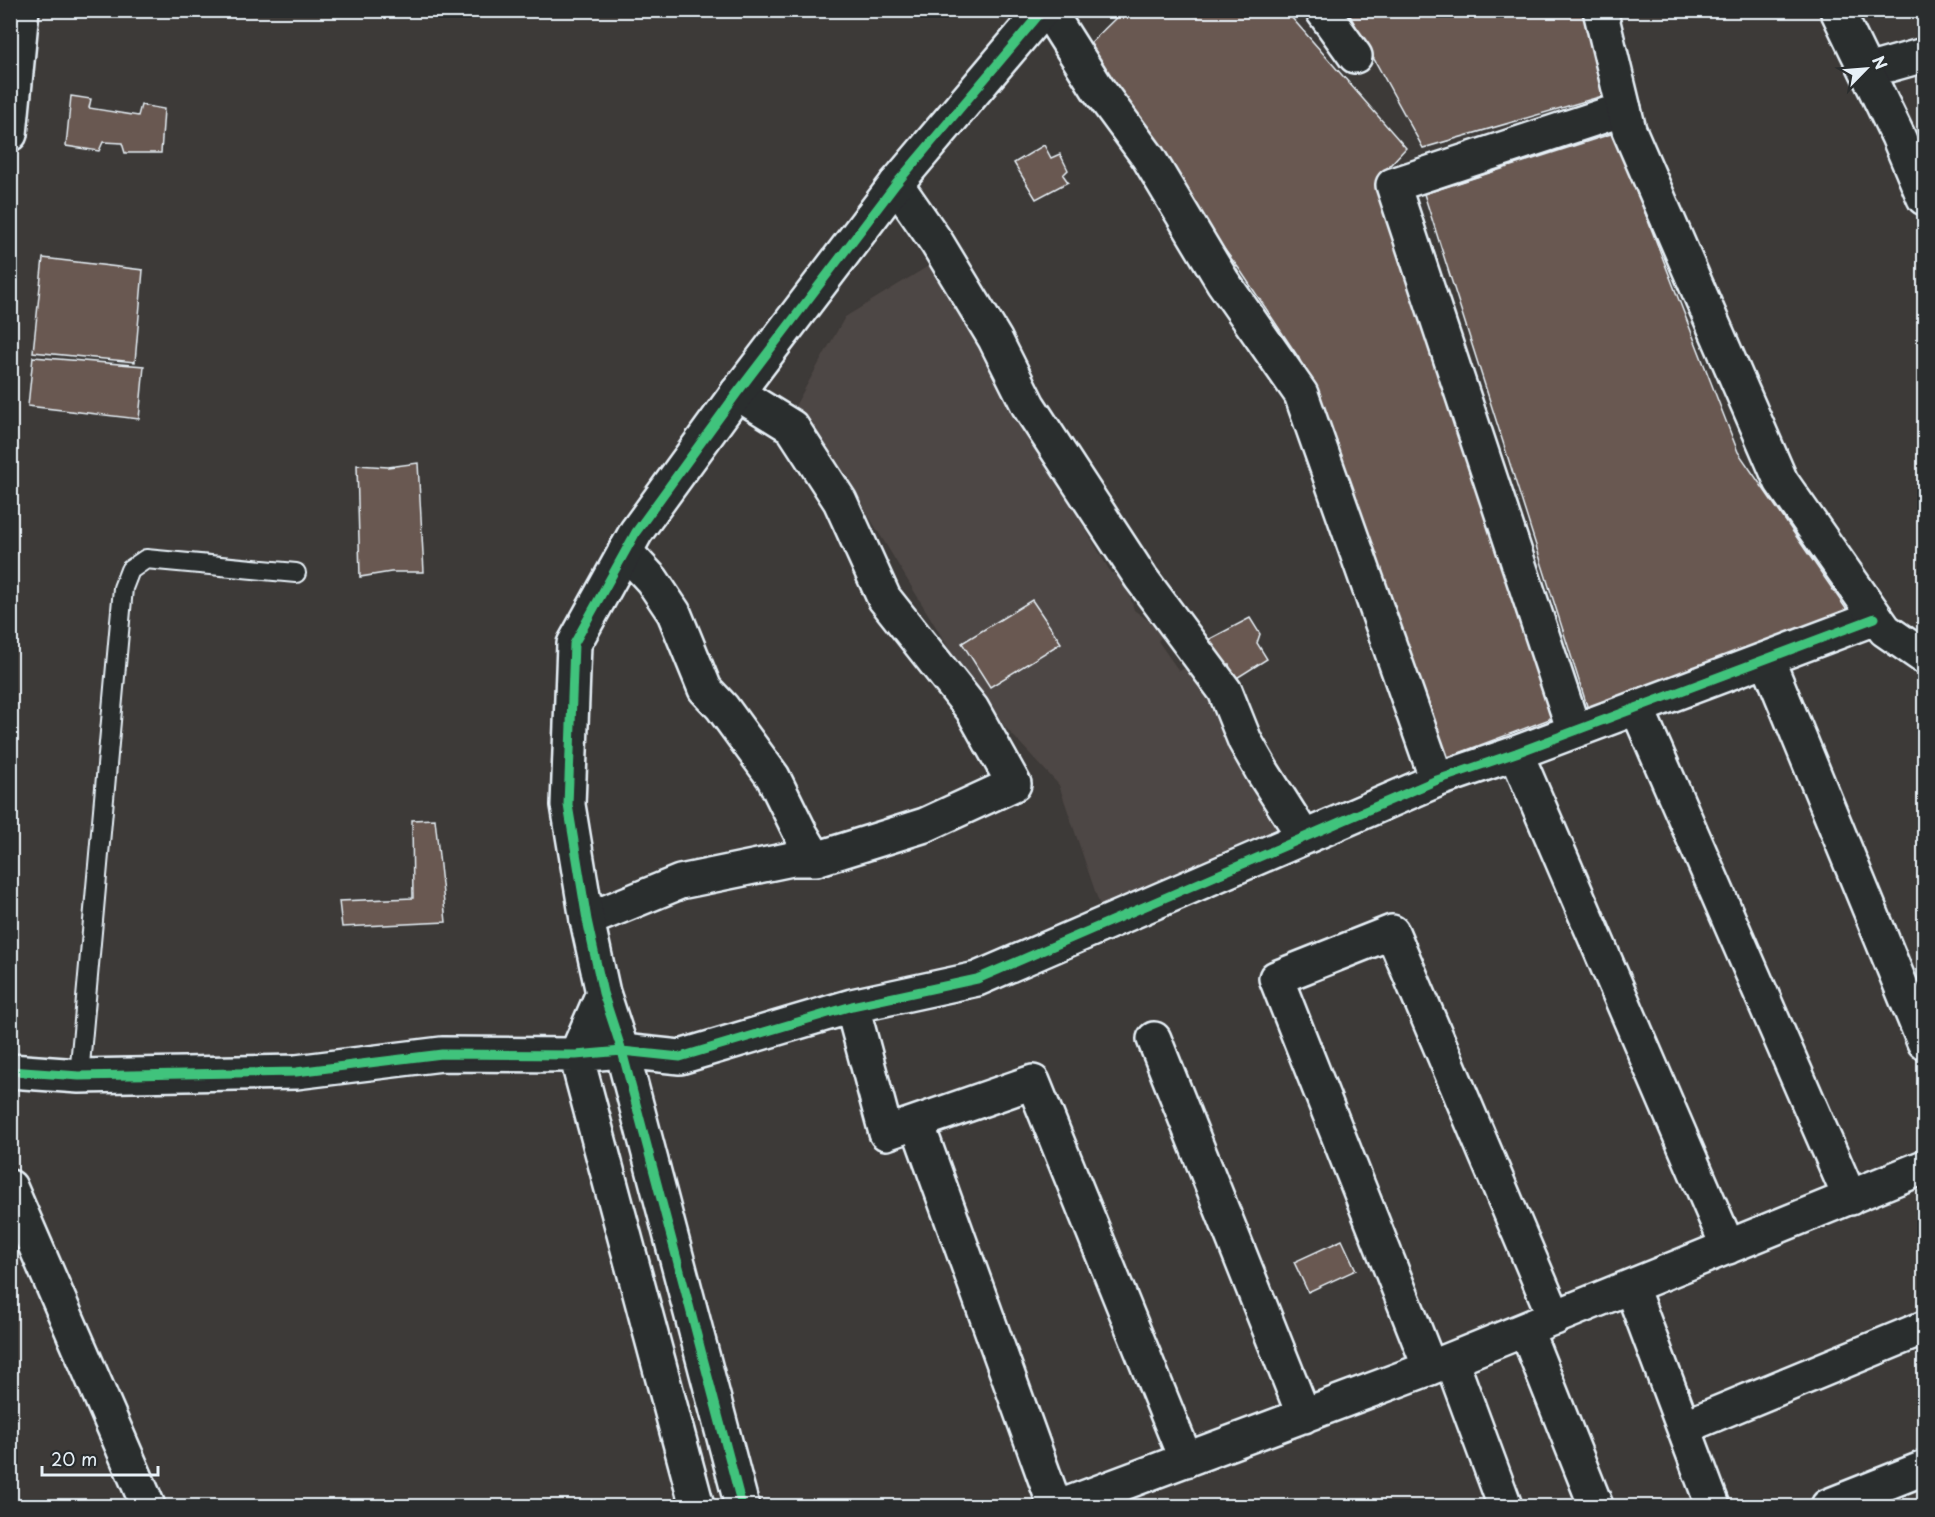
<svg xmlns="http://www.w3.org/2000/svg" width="1935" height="1517" font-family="'Playpen Sans',sans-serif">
<rect width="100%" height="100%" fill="#3d3a38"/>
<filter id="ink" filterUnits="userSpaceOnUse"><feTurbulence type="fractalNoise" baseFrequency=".0167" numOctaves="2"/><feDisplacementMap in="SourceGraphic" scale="12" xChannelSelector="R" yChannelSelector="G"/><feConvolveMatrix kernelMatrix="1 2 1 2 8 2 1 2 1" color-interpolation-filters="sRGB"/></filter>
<g filter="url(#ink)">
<path fill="#4d4644" d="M935,262L1055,465L1079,518L1111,573L1122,572L1134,588L1129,593L1134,610L1165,633L1158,641L1179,671L1188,667L1207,686L1289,831L1151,892L1100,906L1059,785L1006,728L951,652L822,439L795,406L845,317Z"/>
<path fill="#695951" stroke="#e8f1f8" stroke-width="1.5" d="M1124,10H1285L1406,148L1378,178L1555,717L1443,759L1299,358L1240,270L1077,56Z
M1347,10H1585L1606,95L1423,148Z
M71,96L91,99L89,108L138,116L141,105L164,109L161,153H125L122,143L103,142L99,151L66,146Z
M1614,133L1738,452L1847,610L1588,709L1424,194Z
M1044,145L1051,158L1060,154L1068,170L1063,175L1068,182L1036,199L1014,163Z
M43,258L143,270L135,362L33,352Z
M33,357L144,366L139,419L28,406Z
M418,463L424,572H391L360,577L357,465L388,467Z
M1032,600L1061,643L990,687L962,643Z
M1250,618L1260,634L1257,643L1267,659L1232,681L1229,664H1221L1206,641Z
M435,819L446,922L342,927L339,901L413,898L412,820Z
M1342,1240L1356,1270L1308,1292L1294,1262Z"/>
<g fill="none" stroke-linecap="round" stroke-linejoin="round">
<defs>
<path id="lane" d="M79,1076L123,588L130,570L146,559L296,573"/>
<path id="street" d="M1048,10L1098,89L1148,157L1223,282L1301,394L1437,780
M1322,10L1355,56
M1867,71L1924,55
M10,134L22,10
M896,184L937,243L995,339L1028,405L1141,578L1225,691L1245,741L1262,771L1304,837
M625,551L652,580L674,613L705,689L722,707L773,777L801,834L816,859
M1767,659L1924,1042
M1637,708L1850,1198
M1574,731L1393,185L1624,109
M1516,753L1728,1247
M587,920L680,882L792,859H816L925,825L1014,784L972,709L884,598L840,501L792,427L737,393
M852,1006L886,1133L1033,1082L1186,1460
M1154,1039L1304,1416
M622,1051L680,1057L852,1006L977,979L1437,780L1516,753L1875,618
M917,1123L1055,1506
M10,1187L148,1506
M1631,1287L1713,1506
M1526,1330L1596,1506
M1451,1360L1505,1506
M1430,1368L1276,978L1392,932L1555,1318
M1684,1427L1924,1328
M1062,1506L1430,1368L1924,1167
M1828,1506L1924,1468"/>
<path id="secondary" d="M1600,10L1629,130L1781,481L1885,630L1924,657
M1837,10L1898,136L1924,198
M603,993L576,1055L697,1506
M10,1071L79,1076L296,1072L442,1054L576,1055L622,1051
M742,1506L622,1051L603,993L587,920L568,805L574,644L636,532L737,393L896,184L1043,10"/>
</defs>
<use href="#lane" stroke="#e8f1f8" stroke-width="22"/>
<use href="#street" stroke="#e8f1f8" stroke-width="38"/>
<use href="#secondary" stroke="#e8f1f8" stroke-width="38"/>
<use href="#lane" stroke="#2a2d2e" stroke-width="18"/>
<use href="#street" stroke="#2a2d2e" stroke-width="33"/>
<use href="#secondary" stroke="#2a2d2e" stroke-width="33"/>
<defs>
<path id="cycleway" d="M10,1071L79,1076L296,1072L442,1054L576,1055L622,1051L680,1057L852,1006L977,979L1437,780L1516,753L1875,618
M742,1506L622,1051L603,993L587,920L568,805L574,644L636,532L737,393L896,184L1043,10"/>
</defs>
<use href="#cycleway" stroke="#2a2d2e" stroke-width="13"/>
<use href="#cycleway" stroke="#40c37c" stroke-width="9"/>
</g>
</g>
<rect width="1935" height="1517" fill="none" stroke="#2a2d2e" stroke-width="36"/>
<rect x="18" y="18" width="1899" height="1481" fill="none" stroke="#e8f1f8" stroke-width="2" filter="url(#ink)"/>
<g transform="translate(1866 69) rotate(65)" stroke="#2a2d2e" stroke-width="4.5" paint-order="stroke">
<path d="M0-4.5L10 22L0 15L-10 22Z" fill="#e8f1f8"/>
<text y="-9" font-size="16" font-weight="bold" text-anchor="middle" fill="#e8f1f8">N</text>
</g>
<path d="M42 1466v9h116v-9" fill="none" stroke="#e8f1f8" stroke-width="3"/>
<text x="51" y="1466" font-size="18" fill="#e8f1f8" stroke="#2a2d2e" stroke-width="4.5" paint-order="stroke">20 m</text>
</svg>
